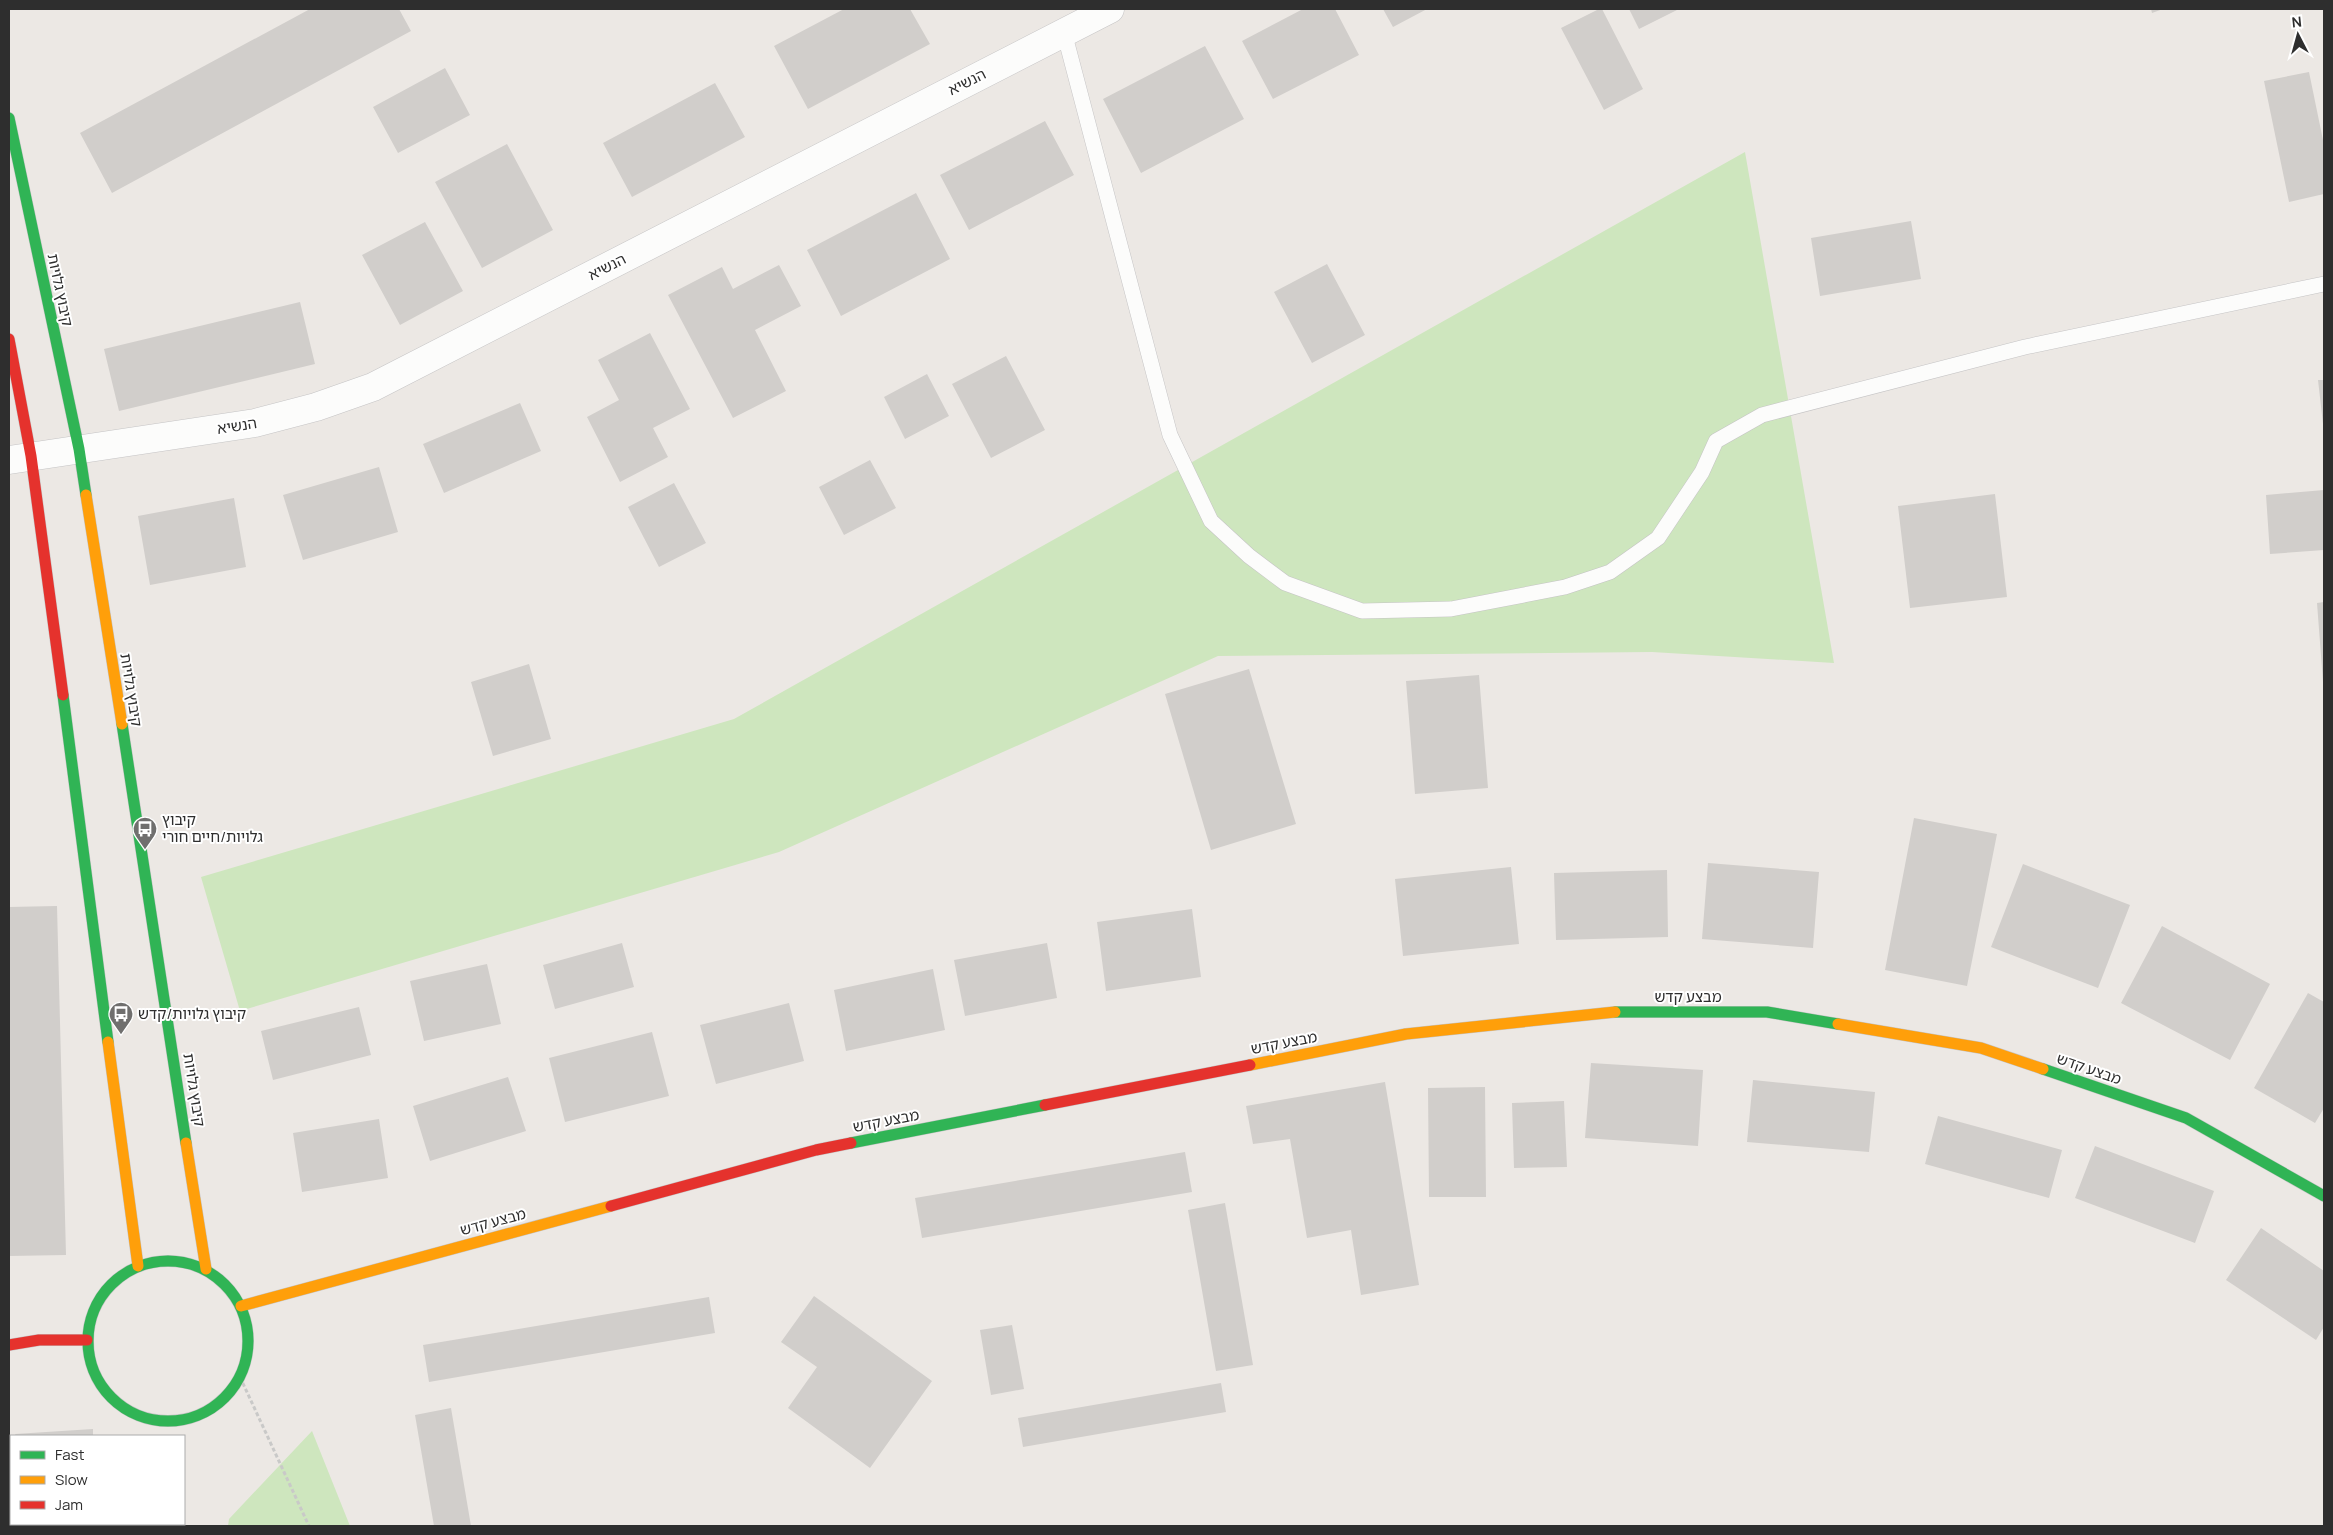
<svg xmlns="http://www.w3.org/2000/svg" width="2333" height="1535" font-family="Manrope,'Noto Sans Hebrew',sans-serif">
<rect width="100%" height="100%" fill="#ece8e4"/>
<path fill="#cee6be" d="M1745,152L1834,663L1652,652L1218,656L779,852L240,1011L201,877L734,719Z
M312,1431L350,1526H228L229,1519Z"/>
<path fill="#d1cecb" d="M310,9H399L411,31L112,193L80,133Z
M844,9H910L930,44L808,109L774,46Z
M1303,9H1335L1359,55L1273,99L1242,41Z
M1383,9H1427L1393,27Z
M1599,9H1602L1643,89L1604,110L1561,28Z
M1629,9H1679L1639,29Z
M2151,9H2163L2152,13Z
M1205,46L1244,119L1141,173L1103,99Z
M445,68L470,115L398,153L373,107Z
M2309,72L2324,145V194L2289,202L2264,81Z
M715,83L745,137L632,197L603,143Z
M1045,121L1074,175L969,230L940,175Z
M507,144L553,230L482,268L435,182Z
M916,193L950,259L841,316L807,250Z
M1911,221L1921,279L1820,296L1811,238Z
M425,222L463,291L400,325L362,255Z
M1327,264L1365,335L1312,363L1274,292Z
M779,265L801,306L755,330L786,391L733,418L668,295L722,267L733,289Z
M300,302L315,364L119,411L104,349Z
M650,333L690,409L653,428L668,457L620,482L587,417L619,400L598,360Z
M1006,356L1045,430L991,458L952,384Z
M927,374L949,416L905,439L884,397Z
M2318,380H2324V424H2323Z
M520,403L541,451L444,493L423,444Z
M870,460L896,508L844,535L819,487Z
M379,467L398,532L303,560L283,495Z
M674,483L706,543L659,567L628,507Z
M2324,490V550L2270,554L2266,495Z
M1995,494L2007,597L1910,608L1898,506Z
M234,498L246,567L150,585L138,516Z
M2324,602V682H2323L2317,603Z
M529,664L551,739L493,756L471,682Z
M1249,669L1296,824L1211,850L1165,694Z
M1479,675L1488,788L1415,794L1406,681Z
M1914,818L1997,834L1967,986L1885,970Z
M1708,863L1819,872L1813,948L1702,939Z
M2023,864L2130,905L2098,988L1991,947Z
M1511,867L1519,944L1403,956L1395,879Z
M1667,870L1668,937L1556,940L1554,873Z
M57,906L66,1255L9,1256V907Z
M1192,909L1201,977L1106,991L1097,922Z
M2162,926L2270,984L2230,1060L2121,1003Z
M622,943L634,987L555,1009L543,965Z
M1047,943L1057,998L965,1016L954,960Z
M487,964L501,1024L424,1041L410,981Z
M933,969L945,1030L846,1051L834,990Z
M2308,993L2324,1002V1108L2315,1123L2254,1088Z
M789,1003L804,1061L716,1084L700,1025Z
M359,1007L371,1055L273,1080L261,1031Z
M652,1032L669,1096L565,1122L549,1058Z
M1591,1063L1703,1070L1698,1146L1585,1138Z
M508,1077L526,1131L430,1161L413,1106Z
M1753,1080L1875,1092L1869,1152L1747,1142Z
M1385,1082L1419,1285L1361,1295L1351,1230L1307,1238L1290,1139L1253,1144L1246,1106Z
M1485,1087L1486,1197H1429L1428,1088Z
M1564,1101L1567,1167L1514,1168L1512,1103Z
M1938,1116L2062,1150L2049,1198L1925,1164Z
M379,1119L388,1178L302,1192L293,1133Z
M2095,1146L2214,1191L2195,1243L2075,1198Z
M1185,1152L1192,1192L922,1238L915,1198Z
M1225,1203L1253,1365L1216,1371L1188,1210Z
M2261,1228L2324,1271V1327L2316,1340L2226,1280Z
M814,1296L932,1381L870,1468L788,1408L817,1367L781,1342Z
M709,1297L715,1333L429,1382L423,1345Z
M1012,1325L1024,1389L991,1395L980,1330Z
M1221,1383L1226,1412L1023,1447L1018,1418Z
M451,1408L471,1526H434L415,1415Z
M93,1429V1436H16L15,1434Z
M21,1524H99V1526H21Z"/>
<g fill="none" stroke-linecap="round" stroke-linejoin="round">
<defs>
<path id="lane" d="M1064,32L1170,435L1211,521L1249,556L1285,583L1362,611L1451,609L1565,587L1610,572L1658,538L1702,472L1716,441L1762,415L2025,347L2324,284"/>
<path id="street" d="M9,460L255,423L316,407L373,387L1110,9"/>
<path id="fast" d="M9,118L79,449L86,495
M63,695L108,1042
M122,724L186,1143
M1615,1012H1767L1838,1024
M2043,1069L2186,1118L2324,1196
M851,1143L1045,1105
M88 1341a80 80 0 1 1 160 0a80 80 0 1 1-160 0Z
M168,1524L169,1526"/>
<path id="slow" d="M86,495L122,724
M1838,1024L1981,1048L2043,1069
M108,1042L138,1266
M1250,1065L1406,1034L1615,1012
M186,1143L206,1269
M241,1306L611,1206"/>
<path id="jam" d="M9,339L31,456L63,695
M1045,1105L1250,1065
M611,1206L816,1150L851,1143
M9,1345L39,1340H87"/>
</defs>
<use href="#lane" stroke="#c5c4c5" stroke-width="16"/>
<use href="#street" stroke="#c5c4c5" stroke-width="29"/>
<use href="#fast" stroke="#c5c4c5" stroke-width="12"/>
<use href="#slow" stroke="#c5c4c5" stroke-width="12"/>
<use href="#jam" stroke="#c5c4c5" stroke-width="12"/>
<path stroke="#c9c9c8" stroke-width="3" stroke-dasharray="4 2.5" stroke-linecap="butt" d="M240,1377L309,1526"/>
<use href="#lane" stroke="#fcfcfb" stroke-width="15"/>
<use href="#street" stroke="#fcfcfb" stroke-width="28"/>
<use href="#fast" stroke="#30b455" stroke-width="11"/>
<use href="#slow" stroke="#ff9f0a" stroke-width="11"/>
<use href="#jam" stroke="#e5322d" stroke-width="11"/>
</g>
<defs>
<symbol id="bus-pin" viewBox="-11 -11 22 30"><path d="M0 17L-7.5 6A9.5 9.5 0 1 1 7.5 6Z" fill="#706f6e" stroke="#fff"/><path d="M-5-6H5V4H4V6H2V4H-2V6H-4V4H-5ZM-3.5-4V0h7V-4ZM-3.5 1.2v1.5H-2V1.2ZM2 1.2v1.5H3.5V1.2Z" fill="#fff"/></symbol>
</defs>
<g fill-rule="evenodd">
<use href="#bus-pin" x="131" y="815" width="28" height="38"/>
<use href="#bus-pin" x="107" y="1000" width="28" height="38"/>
</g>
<g text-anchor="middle" stroke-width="4" stroke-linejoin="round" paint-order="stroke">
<g font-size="15" fill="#2e2e2e" stroke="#fff">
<text transform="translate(967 82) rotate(-27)" y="5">הנשיא</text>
<text transform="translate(607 267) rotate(-27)" y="5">הנשיא</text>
<text transform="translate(60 290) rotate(78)" y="5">קיבוץ גלויות</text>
<text transform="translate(237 426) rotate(-9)" y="5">הנשיא</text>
<text transform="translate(131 690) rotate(81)" y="5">קיבוץ גלויות</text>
<text x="1688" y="1002">מבצע קדש</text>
<text transform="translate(1284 1043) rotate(-11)" y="5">מבצע קדש</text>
<text transform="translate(2089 1069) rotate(19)" y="5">מבצע קדש</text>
<text transform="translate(194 1090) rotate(81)" y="5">קיבוץ גלויות</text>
<text transform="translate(886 1121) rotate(-11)" y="5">מבצע קדש</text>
<text transform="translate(493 1222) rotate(-15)" y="5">מבצע קדש</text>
</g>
<g font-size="15" fill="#2e2e2e" stroke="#fff" text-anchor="start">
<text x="162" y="825">קיבוץ<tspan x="162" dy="17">גלויות/חיים חורי</tspan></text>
<text x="138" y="1019">קיבוץ גלויות/קדש</text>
</g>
</g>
<rect width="2333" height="1535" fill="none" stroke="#2e2e2e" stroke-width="20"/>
<rect x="10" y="1435" width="175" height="90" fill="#ffffff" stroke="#ababab"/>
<rect x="20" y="1451" width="25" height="8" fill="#30b455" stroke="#ababab"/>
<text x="55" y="1460" font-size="15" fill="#2e2e2e">Fast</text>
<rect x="20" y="1476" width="25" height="8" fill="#ff9f0a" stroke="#ababab"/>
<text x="55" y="1485" font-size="15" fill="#2e2e2e">Slow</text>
<rect x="20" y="1501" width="25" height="8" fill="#e5322d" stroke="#ababab"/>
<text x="55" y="1510" font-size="15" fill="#2e2e2e">Jam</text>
<g transform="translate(2298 35) rotate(354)" stroke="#ffffff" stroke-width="4" paint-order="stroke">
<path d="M0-4L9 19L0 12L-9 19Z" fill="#2e2e2e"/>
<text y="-8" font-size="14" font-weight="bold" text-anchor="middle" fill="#2e2e2e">N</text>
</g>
</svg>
